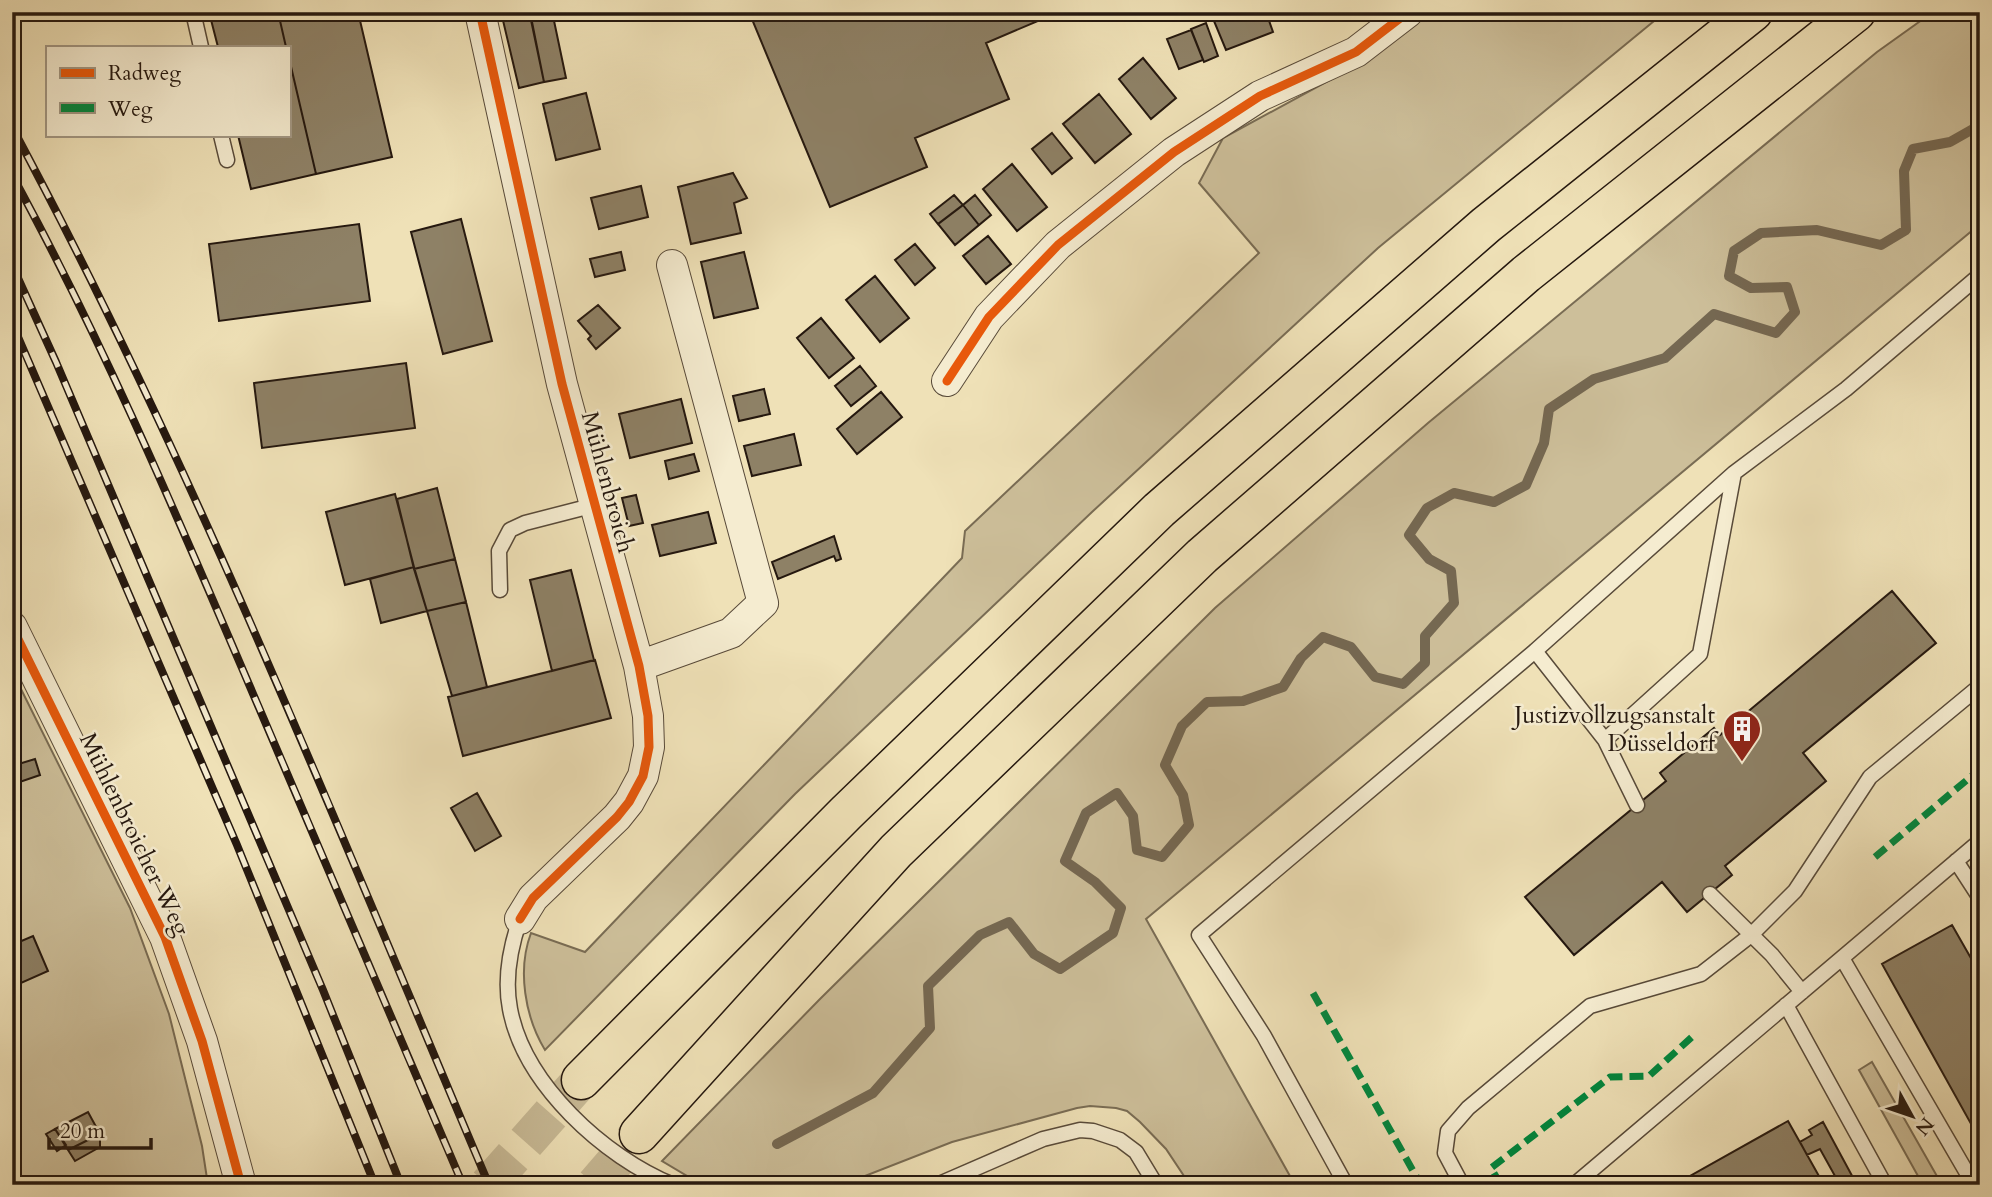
<svg xmlns="http://www.w3.org/2000/svg" width="1992" height="1197" font-family="Cardo,serif">
<rect width="100%" height="100%" fill="#efe1b7"/>
<filter id="stains"><feTurbulence type="fractalNoise" baseFrequency=".00286" numOctaves="4"/><feColorMatrix values="0 0 0 0 .2 0 0 0 0 .09 0 0 0 0 .02 0 0 0 .5 -.17"/></filter>
<radialGradient id="worn" r=".72"><stop offset=".6" stop-color="#630" stop-opacity="0"/><stop offset="1" stop-color="#630" stop-opacity=".3"/></radialGradient>
<path fill="#cdbf9a" stroke="#796c54" stroke-width="2" d="M1432,12H1665L1378,248L1092,512L795,794L545,1050C525,1017 517,970 531,933L585,952L962,558L965,531L1259,253L1199,183L1223,138L1365,61Z
M1933,12H1978L1980,14V224L1146,919L1295,1185H1190L1166,1149L1140,1122L1127,1111L1116,1108L1090,1106L1077,1108L952,1142L842,1185H709L694,1180L662,1161L820,999L1215,608L1428,423L1877,52Z
M12,671L130,908L169,1014L202,1146L208,1185H12Z
M1872,1062L1942,1185H1923L1859,1070Z"/>
<g fill="none" stroke-linecap="round" stroke-linejoin="round">
<path stroke="#756852" stroke-width="10" d="M777,1144L873,1093L930,1028L928,986L980,935L1009,922L1034,954L1060,969L1113,933L1121,908L1095,882L1065,861L1086,813L1117,793L1133,816L1137,850L1162,857L1189,825L1183,795L1165,765L1182,726L1207,702L1243,701L1283,687L1301,658L1323,637L1351,647L1375,677L1403,684L1425,663V636L1454,603L1451,571L1429,559L1409,535L1427,508L1454,493L1494,502L1526,485L1544,443L1549,409L1594,379L1665,358L1714,314L1776,333L1795,312L1787,287L1751,288L1729,276L1734,251L1761,233L1817,230L1881,245L1906,230L1904,171L1913,149L1950,142L1980,125"/>
</g>
<path fill="#8e8166" stroke="#25180f" stroke-width="2" d="M209,12H278L286,47H218Z
M278,12H358L392,157L316,174L289,58V47H286Z
M501,12H530L544,82L519,88Z
M749,12H1059L986,43L1009,99L915,138L927,167L830,207Z
M1235,12H1266L1273,32L1226,50L1214,21Z
M553,16L566,78L544,82L531,20Z
M1206,23L1218,56L1204,62L1191,29Z
M1191,30L1203,60L1179,69L1167,39Z
M289,58L316,174L251,189L238,135H289Z
M1143,58L1176,98L1151,119L1119,79Z
M586,93L600,149L556,160L543,104Z
M1099,94L1131,134L1095,163L1063,124Z
M1052,133L1072,158L1052,174L1032,149Z
M1012,164L1047,207L1017,231L983,189Z
M733,173L747,198L734,203L741,233L691,244L678,187Z
M641,186L648,217L599,229L591,198Z
M954,195L963,205L938,224L930,214Z
M975,195L991,215L979,225L963,205Z
M963,205L979,225L955,245L938,224Z
M461,219L492,341L443,354L411,232Z
M359,224L370,301L219,321L209,244Z
M988,236L1011,264L986,284L963,256Z
M915,244L935,268L915,285L895,260Z
M621,252L625,270L595,277L590,259Z
M744,252L758,308L714,318L701,262Z
M875,276L909,318L880,342L846,300Z
M598,305L620,328L596,349L588,339L591,336L578,321Z
M821,318L854,358L829,378L797,338Z
M406,363L415,428L262,448L254,383Z
M860,366L876,386L851,406L835,386Z
M764,389L770,414L739,421L733,396Z
M881,392L902,417L857,454L837,429Z
M681,399L692,443L630,458L619,414Z
M794,434L801,465L752,476L744,446Z
M694,454L699,471L669,479L665,461Z
M437,488L455,559L414,569L397,499Z
M395,494L414,567L345,585L326,512Z
M636,495L643,523L629,526L622,498Z
M708,512L716,543L660,556L652,525Z
M834,536L841,559L836,561L834,556L778,579L772,562Z
M455,559L466,602L427,611L414,569Z
M414,567L427,611L381,623L370,579Z
M571,570L594,660L552,671L530,580Z
M1892,591L1936,643L1803,753L1826,781L1725,866L1732,875L1687,912L1662,882L1574,955L1525,897L1666,781L1660,773L1714,728L1720,735Z
M466,602L487,687L452,696L427,611Z
M595,660L611,718L463,756L448,697Z
M35,759L40,775L14,784L12,766Z
M477,793L501,836L475,851L451,808Z
M1952,925L1980,974V1140L1882,964Z
M33,936L48,971L21,983L12,963V945Z
M88,1112L100,1134L68,1150L55,1129Z
M1788,1121L1824,1185H1674Z
M1823,1122L1857,1185H1840L1820,1149L1807,1155L1800,1142L1812,1135L1809,1130Z
M55,1129L66,1145L57,1151L46,1134Z
M100,1134V1147L75,1161L68,1150Z"/>
<g fill="none" stroke-linecap="round" stroke-linejoin="round">
<path stroke="#c7b995" stroke-width="38" stroke-dasharray="38 19" stroke-linecap="butt" d="M488,1185L581,1080
M595,1185L639,1134"/>
<defs>
<path id="lane" d="M193,12L201,47
M221,135L227,160
M500,590L499,551L510,530L525,523L595,505
M1535,651L1605,740L1700,654L1734,473
M1605,740L1637,805
M1956,861L1980,898
M1710,894L1772,955L1802,992
M520,919C510,948 504,978 510,1009C524,1084 604,1157 673,1185
M1842,958L1974,1185
M1786,1005L1885,1185
M937,1185L1043,1139L1080,1130L1093,1131L1120,1140L1136,1152L1156,1185
M1346,1185L1264,1036L1199,935L1535,651L1734,473L1846,389L1980,275
M1462,1185L1445,1153L1448,1131L1468,1108L1590,1006L1701,974L1751,935L1795,891L1870,777L1980,686
M1574,1185L1980,841"/>
<path id="street" d="M480,12L562,384L639,666L648,716L649,747L643,776L629,802L617,817L533,898L520,919
M947,381L989,317L1058,245L1174,152L1260,96L1356,52L1408,12
M12,627L165,937L202,1041L241,1185
M639,666L731,633L763,603L672,265"/>
<path id="highway" d="M581,1080L846,813L1159,510L1486,225L1753,12
M639,1134L896,851L1202,556L1526,274L1856,12"/>
</defs>
<use href="#lane" stroke="#584a39" stroke-width="17"/>
<use href="#street" stroke="#584a39" stroke-width="32"/>
<use href="#highway" stroke="#25180f" stroke-width="41"/>
<use href="#lane" stroke="#f5ecd0" stroke-width="14"/>
<use href="#street" stroke="#f5ecd0" stroke-width="30"/>
<use href="#highway" stroke="#efe1b7" stroke-width="38"/>
<defs>
<path id="rail" d="M12,127C195,468 338,829 489,1185
M12,175C99,334 171,502 242,668C316,840 389,1013 463,1185
M12,265L56,362L323,990L401,1185
M12,323L237,845L375,1185"/>
</defs>
<use href="#rail" stroke="#25180f" stroke-width="8"/>
<use href="#rail" stroke="#f5ecd0" stroke-width="5" stroke-dasharray="16" stroke-linecap="butt"/>
<path stroke="#00873e" stroke-width="7" stroke-dasharray="14 7" stroke-linecap="butt" d="M1875,857L1980,769
M1313,993L1421,1185
M1501,1185L1491,1168L1610,1077L1649,1076L1693,1036"/>
<defs>
<path id="cycleway" d="M480,12L562,384L639,666L648,716L649,747L643,776L629,802L617,817L533,898L520,919
M947,381L989,317L1058,245L1174,152L1260,96L1356,52L1408,12
M12,627L165,937L202,1041L241,1185"/>
</defs>
<use href="#cycleway" stroke="#f5ecd0" stroke-width="13"/>
<use href="#cycleway" stroke="#e8590c" stroke-width="9"/>
</g>
<defs>
<symbol id="building-pin" viewBox="-11 -11 22 30"><path d="M0 17L-7.5 6A9.5 9.5 0 1 1 7.5 6Z" fill="#8f2418" stroke="#f5ecd0"/><path d="M-4-6H4V6H1V3H-1V6H-4ZM-2.5-4.3h1.7v1.8h-1.7ZM.8-4.3h1.7v1.8H.8ZM-2.5-1h1.7V.8h-1.7ZM.8-1h1.7V.8H.8Z" fill="#fff"/></symbol>
</defs>
<g fill-rule="evenodd">
<use href="#building-pin" x="1720" y="707" width="44" height="60"/>
</g>
<g text-anchor="middle" stroke-width="5" stroke-linejoin="round" paint-order="stroke">
<g font-size="24" fill="#25180f" stroke="#f5ecd0">
<text transform="translate(608 482) rotate(75)" y="8">Mühlenbroich</text>
<text transform="translate(135 834) rotate(64)" y="8">Mühlenbroicher Weg</text>
</g>
<g font-size="24" fill="#25180f" stroke="#f5ecd0" text-anchor="end">
<text x="1715" y="723">Justizvollzugsanstalt<tspan x="1715" dy="28">Düsseldorf</tspan></text>
</g>
</g>
<rect width="1992" height="1197" fill="none" stroke="#efe1b7" stroke-width="42"/>
<rect x="14" y="14" width="1964" height="1169" fill="none" stroke="#25180f" stroke-width="3.5"/>
<rect x="21" y="21" width="1950" height="1155" fill="none" stroke="#25180f" stroke-width="2"/>
<rect x="46" y="46" width="245" height="91" fill="#f5ecd0" stroke="#a29783" stroke-width="2"/>
<rect x="60" y="68" width="35" height="10" fill="#e8590c" stroke="#a29783" stroke-width="2"/>
<text x="108" y="80" font-size="21" fill="#25180f">Radweg</text>
<rect x="60" y="103" width="35" height="10" fill="#00873e" stroke="#a29783" stroke-width="2"/>
<text x="108" y="116" font-size="21" fill="#25180f">Weg</text>
<g transform="translate(1912 1116) rotate(130)" stroke="#f5ecd0" stroke-width="5" paint-order="stroke">
<path d="M0-5L12 26L0 18L-12 26Z" fill="#25180f"/>
<text y="-10" font-size="19" font-weight="bold" text-anchor="middle" fill="#25180f">N</text>
</g>
<path d="M49 1138v10h102v-10" fill="none" stroke="#25180f" stroke-width="3.5"/>
<text x="60" y="1138" font-size="21" fill="#25180f" stroke="#f5ecd0" stroke-width="5" paint-order="stroke">20 m</text>
<rect width="100%" height="100%" filter="url(#stains)"/>
<rect width="100%" height="100%" fill="url(#worn)"/>
</svg>
